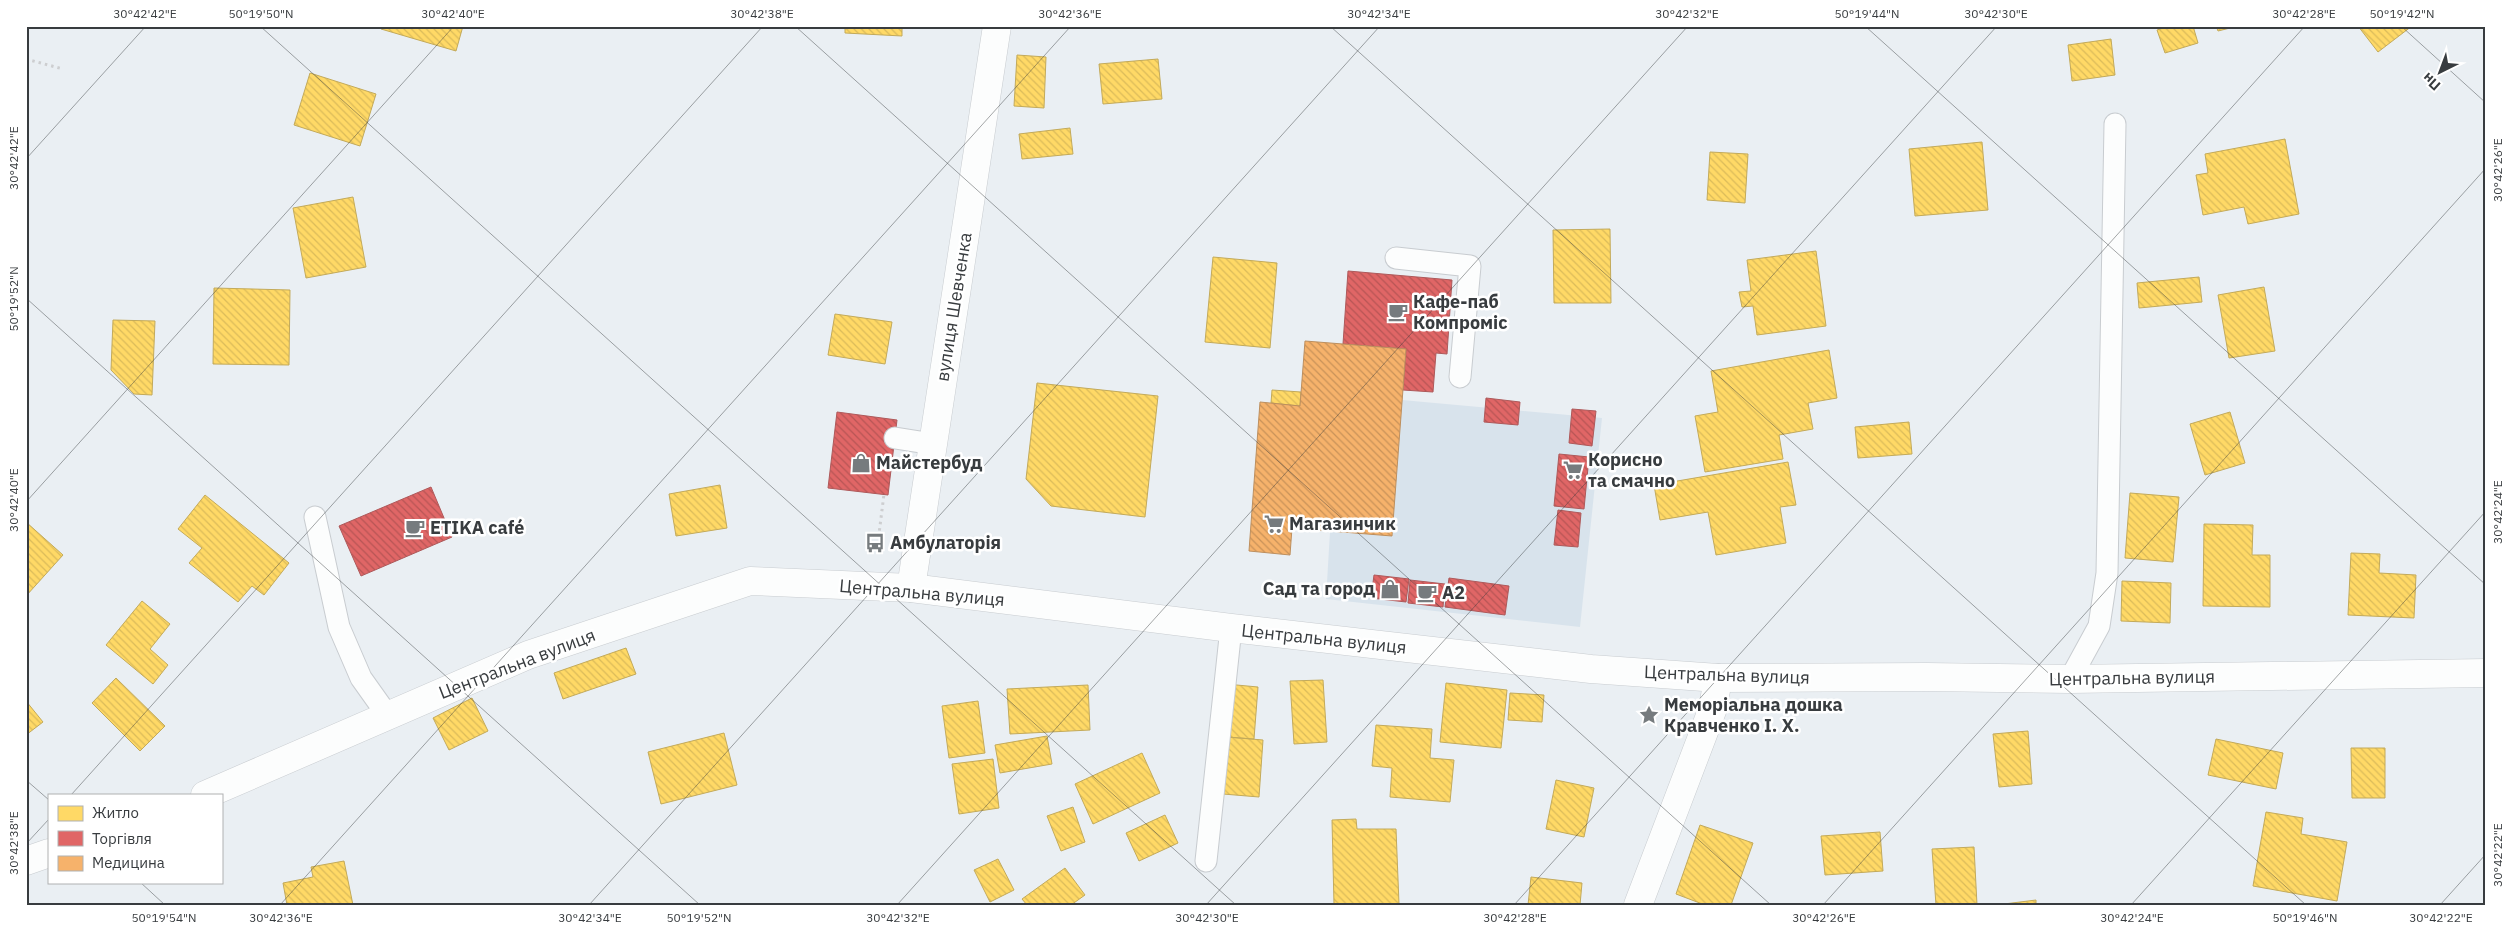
<svg xmlns="http://www.w3.org/2000/svg" width="2512" height="931" font-family="'IBM Plex Sans',sans-serif">
<defs>
<pattern id="homes-back-hatch" width="6" height="6" patternUnits="userSpaceOnUse" patternTransform="scale(1.25)"><rect width="6" height="6" fill="#ffd966"/><path d="M-1 5l2 2M0 0l6 6M5-1l2 2" fill="none" stroke="#dbbb5a"/></pattern>
<pattern id="shops-back-hatch" width="6" height="6" patternUnits="userSpaceOnUse" patternTransform="scale(1.25)"><rect width="6" height="6" fill="#e06666"/><path d="M-1 5l2 2M0 0l6 6M5-1l2 2" fill="none" stroke="#b75555"/></pattern>
<pattern id="health-back-hatch" width="6" height="6" patternUnits="userSpaceOnUse" patternTransform="scale(1.25)"><rect width="6" height="6" fill="#f6b26b"/><path d="M-1 5l2 2M0 0l6 6M5-1l2 2" fill="none" stroke="#c89259"/></pattern>
</defs>
<rect width="100%" height="100%" fill="#eaeff3"/>
<path fill="#d8e3ec" d="M1402,400L1602,418L1580,627L1326,599L1330,532L1392,536Z"/>
<path fill="url(#homes-back-hatch)" stroke="#c3aa5a" d="M382,26H463L456,51L381,29Z
M845,26H902V36L845,33Z
M2170,26H2193L2198,43L2165,53L2157,30Z
M2216,26H2238L2218,31Z
M2358,26H2412L2378,52Z
M2111,39L2115,75L2072,81L2068,45Z
M1017,55L1046,57L1044,108L1014,106Z
M1158,59L1162,99L1103,104L1099,64Z
M310,73L376,94L360,146L294,125Z
M1070,128L1073,154L1022,159L1019,134Z
M2285,139L2299,214L2248,224L2244,207L2203,215L2196,175L2208,173L2205,154Z
M1982,142L1988,210L1915,216L1909,149Z
M1710,152L1748,154L1745,203L1707,200Z
M353,197L366,267L306,278L293,208Z
M1610,229L1611,303H1554L1553,230Z
M1816,251L1826,326L1757,335L1753,306L1742,307L1739,292L1751,291L1747,260Z
M1213,257L1277,263L1270,348L1205,342Z
M2199,277L2202,302L2139,308L2137,283Z
M2264,287L2275,351L2229,358L2218,295Z
M214,288L290,290L289,365L213,364Z
M835,314L892,322L885,364L828,355Z
M113,320L155,321L152,395L134,394L111,370Z
M1829,350L1837,398L1808,403L1813,429L1779,435L1783,459L1705,472L1695,416L1718,412L1711,371Z
M1037,383L1158,396L1145,517L1051,506L1026,479Z
M1272,390L1301,392L1300,406L1271,403Z
M2230,412L2245,463L2205,475L2190,424Z
M1909,422L1912,454L1858,458L1855,427Z
M1788,462L1796,505L1780,507L1786,543L1716,555L1708,512L1660,520L1654,485Z
M720,485L727,528L676,536L669,494Z
M2130,493L2179,497L2173,562L2125,558Z
M205,495L289,563L264,595L252,586L238,602L189,563L202,548L178,529Z
M26,522L63,555L26,596Z
M2204,524L2253,525L2252,555H2270V607L2203,606Z
M2351,553L2380,554L2379,573L2416,575L2414,618L2348,615Z
M2122,581L2171,583L2170,623L2121,621Z
M142,601L170,624L150,649L168,665L153,684L106,645Z
M626,648L636,674L563,699L554,673Z
M116,678L165,726L140,751L92,703Z
M1323,680L1327,742L1294,744L1290,681Z
M1446,683L1507,690L1501,748L1440,742Z
M1226,684L1258,687L1254,739L1227,737Z
M1088,685L1090,730L1010,734L1007,689Z
M1510,693L1544,695L1542,722L1508,720Z
M472,698L488,731L449,750L433,718Z
M26,701L43,722L26,735Z
M978,701L985,753L949,758L942,706Z
M1376,725L1432,729L1430,758L1454,760L1450,802L1390,797L1392,768L1372,766Z
M2028,731L2032,784L1999,787L1993,734Z
M724,733L737,785L661,804L648,752Z
M1047,736L1052,764L1000,773L995,745Z
M1227,737L1263,740L1259,797L1223,794Z
M2216,739L2283,753L2276,789L2208,775Z
M2351,748H2385V798H2352Z
M1142,753L1160,793L1093,824L1075,784Z
M993,759L999,808L959,814L952,764Z
M1556,780L1594,788L1584,837L1546,829Z
M1073,807L1085,842L1061,851L1047,816Z
M2266,812L2303,818L2301,834L2347,842L2337,901L2253,886Z
M1165,815L1178,843L1139,861L1126,833Z
M1356,819L1357,829H1396L1399,904L1334,905L1332,820Z
M1700,825L1753,843L1731,905H1705L1676,894Z
M1880,832L1883,871L1825,875L1821,836Z
M1974,847L1977,905H1936L1932,849Z
M998,859L1014,890L990,902L974,870Z
M344,861L353,905H287L283,883L313,877L311,867Z
M1065,868L1085,895L1071,905H1027L1022,899Z
M1531,877L1582,883L1580,905H1528Z
M2036,900V905H2004V904Z"/>
<path fill="url(#shops-back-hatch)" stroke="#ae595a" d="M1348,271L1452,280L1447,354L1436,353L1433,392L1403,390L1406,349L1343,344Z
M1486,398L1520,402L1518,425L1484,422Z
M1572,409L1596,411L1592,446L1569,443Z
M837,412L897,420L888,495L828,488Z
M1559,454L1589,457L1584,509L1554,506Z
M431,487L452,537L361,576L339,526Z
M1558,510L1581,513L1578,547L1554,545Z
M1374,575L1409,579L1406,602L1371,598Z
M1449,578L1509,586L1505,615L1445,607Z
M1410,580L1445,584L1443,607L1408,603Z"/>
<path fill="url(#health-back-hatch)" stroke="#bd8f5e" d="M1305,341L1406,349L1392,536L1292,528L1290,555L1249,551L1260,402L1300,406Z"/>
<g fill="none" stroke-linecap="round" stroke-linejoin="round">
<defs>
<path id="lane" d="M1396,258L1470,266L1460,377
M895,438L933,444
M315,517L339,627L361,678L388,716
M2070,679L2099,626L2107,573L2115,124
M1206,861L1231,628"/>
<path id="street" d="M911,588L997,26
M1638,905L1713,708L1718,678"/>
<path id="secondary" d="M205,795L528,655L750,581L911,588L1231,628L1591,669L1718,678L1927,677L2070,679L2486,673
M26,861L49,853"/>
</defs>
<use href="#lane" stroke="#c8ccd0" stroke-width="23"/>
<use href="#street" stroke="#c8ccd0" stroke-width="29"/>
<use href="#secondary" stroke="#c8ccd0" stroke-width="29"/>
<path stroke="#cdced0" stroke-width="3" stroke-dasharray="2.5 4" stroke-linecap="butt" d="M26,59L63,69
M877,550L884,494"/>
<use href="#lane" stroke="#fcfdfd" stroke-width="21"/>
<use href="#street" stroke="#fcfdfd" stroke-width="28"/>
<use href="#secondary" stroke="#fcfdfd" stroke-width="28"/>
</g>
<path fill="none" stroke="#383c3f" stroke-width="1" stroke-opacity="0.45" d="M260,26L1236,905M795,26L1771,905M1330,26L2306,905M1865,26L2486,585M2401,26L2486,103M26,159L146,26M26,298L700,905M26,502L454,26M26,780L49,800M71,795L763,26M26,844L49,819M140,882L165,905M280,905L1071,26M589,905L1380,26M897,905L1688,26M1206,905L1997,26M1514,905L2305,26M1823,905L2486,168M2131,905L2486,511M2440,905L2486,854"/>
<defs>
<symbol id="cafe-bare" viewBox="-9 -9 18 18"><path d="M-5.5-4.5H6V0H3Q3 3.5 0 3.5H-2.5Q-5.5 3.5-5.5 0ZM3-3.2v2h1.7v-2ZM-6 4.5H4V6H-6Z" fill="#767b7e" stroke="#fff" stroke-width="2.5" paint-order="stroke"/></symbol>
<symbol id="shop-bare" viewBox="-9 -9 18 18"><path d="M-5-2.5h2.3a2.7 3.5 0 0 1 5.4 0H5L5.5 6h-11ZM-1.5-2.5h3a1.5 2.3 0 0 0-3 0Z" fill="#767b7e" stroke="#fff" stroke-width="2.5" paint-order="stroke"/></symbol>
<symbol id="supermarket-bare" viewBox="-9 -9 18 18"><path d="M-6-5.5h2.5l.6 2H6L4.5 2H-2.5L-4.4-4H-6ZM-1.5 3.2a1.3 1.3 0 1 0 .1 0ZM3 3.2a1.3 1.3 0 1 0 .1 0Z" fill="#767b7e" stroke="#fff" stroke-width="2.5" paint-order="stroke"/></symbol>
<symbol id="bus-bare" viewBox="-9 -9 18 18"><path d="M-5-6H5V4H4V6H2V4H-2V6H-4V4H-5ZM-3.5-4V0h7V-4ZM-3.5 1.2v1.5H-2V1.2ZM2 1.2v1.5H3.5V1.2Z" fill="#767b7e" stroke="#fff" stroke-width="2.5" paint-order="stroke"/></symbol>
<symbol id="sight-bare" viewBox="-9 -9 18 18"><path d="M0-6L1.8-2.2L6-1.7L2.9 1.2L3.7 5.4L0 3.3L-3.7 5.4L-2.9 1.2L-6-1.7L-1.8-2.2Z" fill="#767b7e" stroke="#fff" stroke-width="2.5" paint-order="stroke"/></symbol>
</defs>
<g fill-rule="evenodd">
<use href="#cafe-bare" x="1384" y="298" width="28" height="28"/>
<use href="#shop-bare" x="847" y="449" width="28" height="28"/>
<use href="#supermarket-bare" x="1559" y="456" width="28" height="28"/>
<use href="#supermarket-bare" x="1260" y="510" width="28" height="28"/>
<use href="#cafe-bare" x="401" y="514" width="28" height="28"/>
<use href="#bus-bare" x="861" y="529" width="28" height="28"/>
<use href="#shop-bare" x="1376" y="575" width="28" height="28"/>
<use href="#cafe-bare" x="1413" y="579" width="28" height="28"/>
<use href="#sight-bare" x="1635" y="701" width="28" height="28"/>
</g>
<g text-anchor="middle" stroke-width="5" stroke-linejoin="round" paint-order="stroke">
<g font-size="18" font-weight="bold" fill="#383c3f" stroke="#fff" text-anchor="start">
<text x="1413" y="308">Кафе-паб<tspan x="1413" dy="21">Компроміс</tspan></text>
<text x="1588" y="466">Корисно<tspan x="1588" dy="21">та смачно</tspan></text>
<text x="876" y="469">Майстербуд</text>
<text x="1289" y="530">Магазинчик</text>
<text x="430" y="534">ETIKA café</text>
<text x="890" y="549">Амбулаторія</text>
<text x="1375" y="595" text-anchor="end">Сад та город</text>
<text x="1442" y="599">А2</text>
<text x="1664" y="711">Меморіальна дошка<tspan x="1664" dy="21">Кравченко І. Х.</tspan></text>
</g>
<g font-size="18" fill="#383c3f" stroke="#fff">
<text transform="translate(954 307) rotate(-81)" y="6">вулиця Шевченка</text>
<text transform="translate(922 593) rotate(5)" y="6">Центральна вулиця</text>
<text transform="translate(1324 639) rotate(6)" y="6">Центральна вулиця</text>
<text transform="translate(517 664) rotate(-21)" y="6">Центральна вулиця</text>
<text transform="translate(1727 675) rotate(2)" y="6">Центральна вулиця</text>
<text transform="translate(2132 678) rotate(-1)" y="6">Центральна вулиця</text>
</g>
</g>
<rect width="2512" height="931" fill="none" stroke="#ffffff" stroke-width="55"/>
<rect x="48" y="794" width="175" height="90" fill="#ffffff" stroke="#afb1b2"/>
<rect x="58" y="806" width="25" height="15" fill="#ffd966" stroke="#afb1b2"/>
<text x="92" y="818" font-size="15" fill="#383c3f">Житло</text>
<rect x="58" y="831" width="25" height="15" fill="#e06666" stroke="#afb1b2"/>
<text x="92" y="844" font-size="15" fill="#383c3f">Торгівля</text>
<rect x="58" y="856" width="25" height="15" fill="#f6b26b" stroke="#afb1b2"/>
<text x="92" y="868" font-size="15" fill="#383c3f">Медицина</text>
<g transform="translate(2440 72) rotate(222)" stroke="#ffffff" stroke-width="4" paint-order="stroke">
<path d="M0-4L9 19L0 12L-9 19Z" fill="#383c3f"/>
<text y="-8" font-size="14" font-weight="bold" text-anchor="middle" fill="#383c3f">Пн</text>
</g>
<rect x="28" y="28" width="2456" height="876" fill="none" stroke="#383c3f" stroke-width="2"/>
<g font-size="12" text-anchor="middle" fill="#383c3f">
<text x="145" y="18">30°42'42"E</text>
<text x="261" y="18">50°19'50"N</text>
<text x="453" y="18">30°42'40"E</text>
<text x="762" y="18">30°42'38"E</text>
<text x="1070" y="18">30°42'36"E</text>
<text x="1379" y="18">30°42'34"E</text>
<text x="1687" y="18">30°42'32"E</text>
<text x="1867" y="18">50°19'44"N</text>
<text x="1996" y="18">30°42'30"E</text>
<text x="2304" y="18">30°42'28"E</text>
<text x="2402" y="18">50°19'42"N</text>
<text transform="translate(14 158) rotate(-90)" y="4">30°42'42"E</text>
<text transform="translate(2498 170) rotate(-90)" y="4">30°42'26"E</text>
<text transform="translate(14 299) rotate(-90)" y="4">50°19'52"N</text>
<text transform="translate(14 500) rotate(-90)" y="4">30°42'40"E</text>
<text transform="translate(2498 512) rotate(-90)" y="4">30°42'24"E</text>
<text transform="translate(14 843) rotate(-90)" y="4">30°42'38"E</text>
<text transform="translate(2498 855) rotate(-90)" y="4">30°42'22"E</text>
<text x="164" y="922">50°19'54"N</text>
<text x="281" y="922">30°42'36"E</text>
<text x="590" y="922">30°42'34"E</text>
<text x="699" y="922">50°19'52"N</text>
<text x="898" y="922">30°42'32"E</text>
<text x="1207" y="922">30°42'30"E</text>
<text x="1515" y="922">30°42'28"E</text>
<text x="1824" y="922">30°42'26"E</text>
<text x="2132" y="922">30°42'24"E</text>
<text x="2305" y="922">50°19'46"N</text>
<text x="2441" y="922">30°42'22"E</text>
</g>
</svg>
